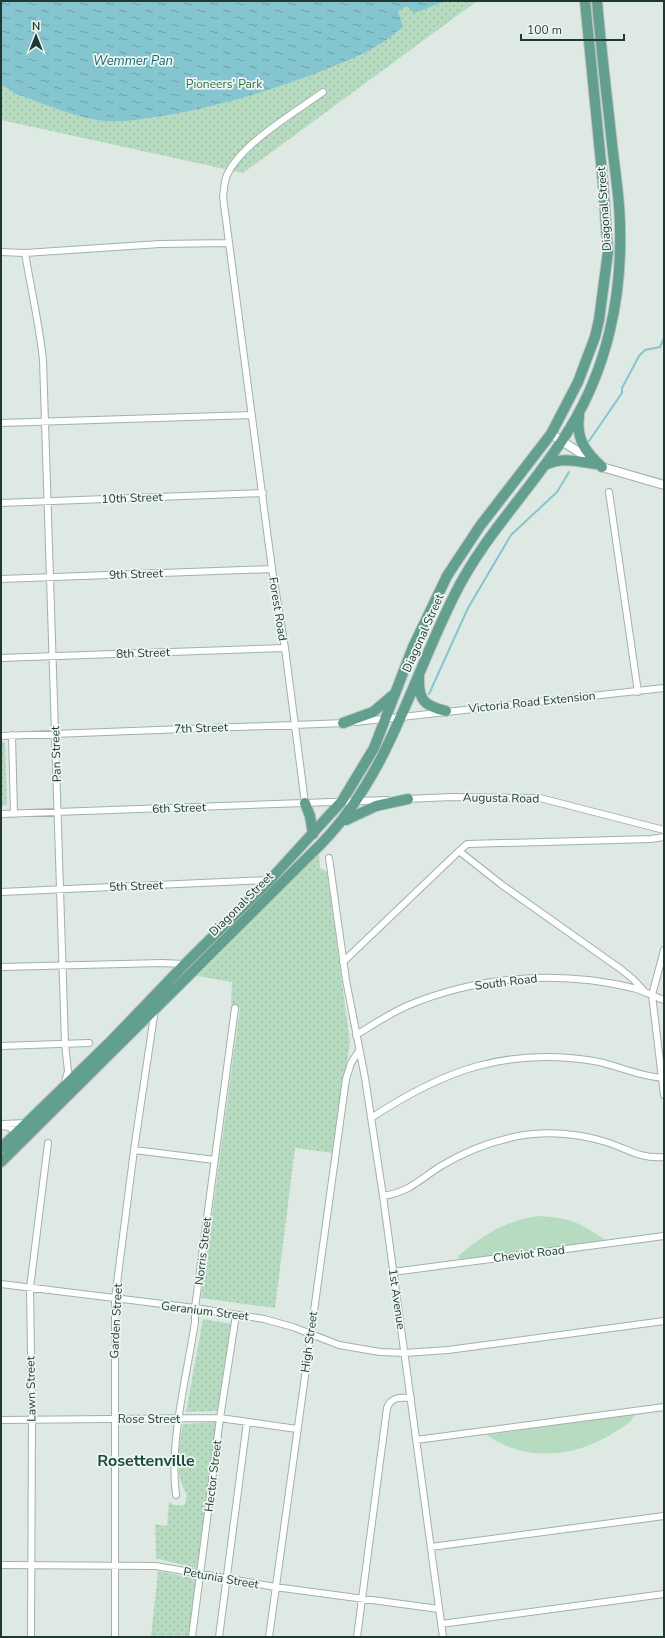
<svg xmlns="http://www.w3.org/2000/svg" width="665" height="1638" font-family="'Nunito Sans',sans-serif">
<defs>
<pattern id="park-dots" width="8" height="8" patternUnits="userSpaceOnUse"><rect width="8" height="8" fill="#b6dbc0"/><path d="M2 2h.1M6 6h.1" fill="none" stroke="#9cbda5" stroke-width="1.8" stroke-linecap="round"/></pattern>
<pattern id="water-ripples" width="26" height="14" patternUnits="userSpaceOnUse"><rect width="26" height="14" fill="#85c5cf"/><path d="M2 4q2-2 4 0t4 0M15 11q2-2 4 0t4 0" fill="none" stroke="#6ca1a9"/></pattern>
</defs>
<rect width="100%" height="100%" fill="#dee9e4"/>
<path fill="#b6dbc0" d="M539,1216C573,1218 579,1223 607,1241L460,1260L458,1256C484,1235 505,1220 539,1216Z
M636,1413C631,1423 622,1428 613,1433C575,1458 525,1462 487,1435Z"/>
<path fill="url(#park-dots)" d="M1,1H477L243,173L1,120Z
M1,742H5L7,805L1,806Z
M319,854L320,868L327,872L350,1042L333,1153L295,1148L275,1308L201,1298L240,1007L231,1004L232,982L197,976Z
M203,1319L232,1324L219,1411L186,1412Z
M218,1422L198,1569L156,1558L155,1524L167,1526L169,1502C174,1506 178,1506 184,1505C191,1492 182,1490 180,1479C176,1461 180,1441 183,1424Z
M158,1571L197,1579L190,1637H151Z"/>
<path fill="url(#water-ripples)" d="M1,1H446L414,13L407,6L398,11L403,27C391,37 375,48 360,55C299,82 220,108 155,117C137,120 116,123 97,120C71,115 44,104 19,95C12,93 9,86 1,86Z"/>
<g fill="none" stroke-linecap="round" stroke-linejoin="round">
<path stroke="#85c5cf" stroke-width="2" d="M589,441L622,393V388L639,356L645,350L660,347L664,338
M429,694L468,608L511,535L557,492L569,472"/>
<defs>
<path id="minor" d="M1,252L25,253L160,244L228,243
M25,253C31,289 39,323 43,360L65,1044L68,1071L65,1082
M1,423L252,415
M609,492L638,692
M1,503L263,493
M1,579L272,569
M1,658L285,648
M356,722L664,688
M12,735L14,814
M1,736L345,723
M406,799L452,797L540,798L664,830
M305,803L285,648L272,569L223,197C224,190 224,182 227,175C241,144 294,113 323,92
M1,814L387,800
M459,851L502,885L622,970L634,980L644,991
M329,858L346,980L365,1078L383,1196L443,1637
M1,892L269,880
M664,950L652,995L664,1095
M343,962L456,854L467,844L651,839L664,837
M1,967L162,963L185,964
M356,1035C373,1025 390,1013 409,1005C479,976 559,970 633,988C644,991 653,996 664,1000
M1,1046L89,1043
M371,1118C444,1070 506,1047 594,1061C617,1065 640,1077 664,1078
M3,1124L26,1123
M1,1126L9,1127L19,1134
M134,1150L215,1160
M383,1196C410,1192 420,1179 441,1166C467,1150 495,1140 524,1135C550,1131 581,1134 606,1142C629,1149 638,1159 664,1157
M393,1272L664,1236
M1,1284L195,1308L264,1319L293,1327L339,1345L380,1352L404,1353L448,1350L664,1321
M1,1420L220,1418L297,1429
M416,1440L664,1407
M176,1495C169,1443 187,1375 195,1322V1308L235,1008
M431,1547L664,1516
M1,1565L156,1566L275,1587L439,1609
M441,1624L664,1594
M31,1637L32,1419L30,1288L48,1143
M115,1637V1299L134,1150L155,1009
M192,1637L220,1418L236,1315
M219,1637L247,1422
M269,1637L346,1079L351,1063L359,1051
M357,1637L387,1408C391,1397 400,1397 411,1398"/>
<path id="tertiary" d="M551,434L602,467L664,485"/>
<path id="primary" d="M579,416C576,439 585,452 602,467
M545,465C563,456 578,462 597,464
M419,677C418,701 425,706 446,711
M343,723L373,712L393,695
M305,803L310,816L313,834
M346,820L376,806L408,799
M1,1148L112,1040L185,964L270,880L342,801L374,748L413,647L447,576L480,526L551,434L578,382L595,337L599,320L608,252L603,183L585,1
M1,1162L321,844C389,774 411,681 454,596C484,534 535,486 570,428C607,368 622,297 620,228C620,200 615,172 612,144C607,97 601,49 597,1"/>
</defs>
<use href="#minor" stroke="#a1b1ab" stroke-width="8"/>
<use href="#tertiary" stroke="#a1b1ab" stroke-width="10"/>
<use href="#primary" stroke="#bcc4c2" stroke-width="12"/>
<use href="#minor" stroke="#fff" stroke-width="6"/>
<use href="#tertiary" stroke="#fff" stroke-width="8"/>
<use href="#primary" stroke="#629f8f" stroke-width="10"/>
</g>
<g text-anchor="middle" stroke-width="3.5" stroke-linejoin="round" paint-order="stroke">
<g font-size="12" fill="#2a6f44" stroke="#eef6f2">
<text x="224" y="88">Pioneers' Park</text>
</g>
<g font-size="12" fill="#1f3932" stroke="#eef6f2">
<text transform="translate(604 209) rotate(-94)" y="4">Diagonal Street</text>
<text transform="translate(132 498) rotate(-2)" y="4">10th Street</text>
<text transform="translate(136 574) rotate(-2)" y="4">9th Street</text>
<text transform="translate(278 609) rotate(81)" y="4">Forest Road</text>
<text transform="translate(423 633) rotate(-66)" y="4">Diagonal Street</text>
<text transform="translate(143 653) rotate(-2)" y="4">8th Street</text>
<text transform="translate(532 702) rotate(-6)" y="4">Victoria Road Extension</text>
<text transform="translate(201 728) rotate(-2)" y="4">7th Street</text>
<text transform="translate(56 754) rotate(-92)" y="4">Pan Street</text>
<text transform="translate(501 798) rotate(1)" y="4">Augusta Road</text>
<text transform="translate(179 808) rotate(-2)" y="4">6th Street</text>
<text transform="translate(136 886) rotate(-2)" y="4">5th Street</text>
<text transform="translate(241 904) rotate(-45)" y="4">Diagonal Street</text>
<text transform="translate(506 982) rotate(-7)" y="4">South Road</text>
<text transform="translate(203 1251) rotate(-83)" y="4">Norris Street</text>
<text transform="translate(529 1254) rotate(-7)" y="4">Cheviot Road</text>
<text transform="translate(397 1299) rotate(82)" y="4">1st Avenue</text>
<text transform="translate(205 1311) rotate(7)" y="4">Geranium Street</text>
<text transform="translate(116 1321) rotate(-87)" y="4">Garden Street</text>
<text transform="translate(309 1342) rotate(-82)" y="4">High Street</text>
<text transform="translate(31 1389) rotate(-91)" y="4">Lawn Street</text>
<text x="149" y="1423">Rose Street</text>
<text transform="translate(213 1476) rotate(-83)" y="4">Hector Street</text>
<text transform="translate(221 1578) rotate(10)" y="4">Petunia Street</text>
</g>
<g font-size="13" font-style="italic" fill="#1a6674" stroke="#eef6f2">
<text x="133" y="65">Wemmer Pan</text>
</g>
<g font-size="16" font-weight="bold" fill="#1c4a3f" stroke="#eef6f2">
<text x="146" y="1466">Rosettenville</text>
</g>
</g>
<rect width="665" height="1638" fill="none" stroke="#1f3932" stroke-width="4"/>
<g transform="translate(36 36)" stroke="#eef6f2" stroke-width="3" paint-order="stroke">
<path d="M0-3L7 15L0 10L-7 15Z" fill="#1f3932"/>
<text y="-6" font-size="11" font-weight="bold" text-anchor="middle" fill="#1f3932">N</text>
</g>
<path d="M521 34v6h103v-6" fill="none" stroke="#1f3932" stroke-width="2"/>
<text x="527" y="34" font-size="12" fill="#1f3932" stroke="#eef6f2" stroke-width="3" paint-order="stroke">100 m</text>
</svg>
